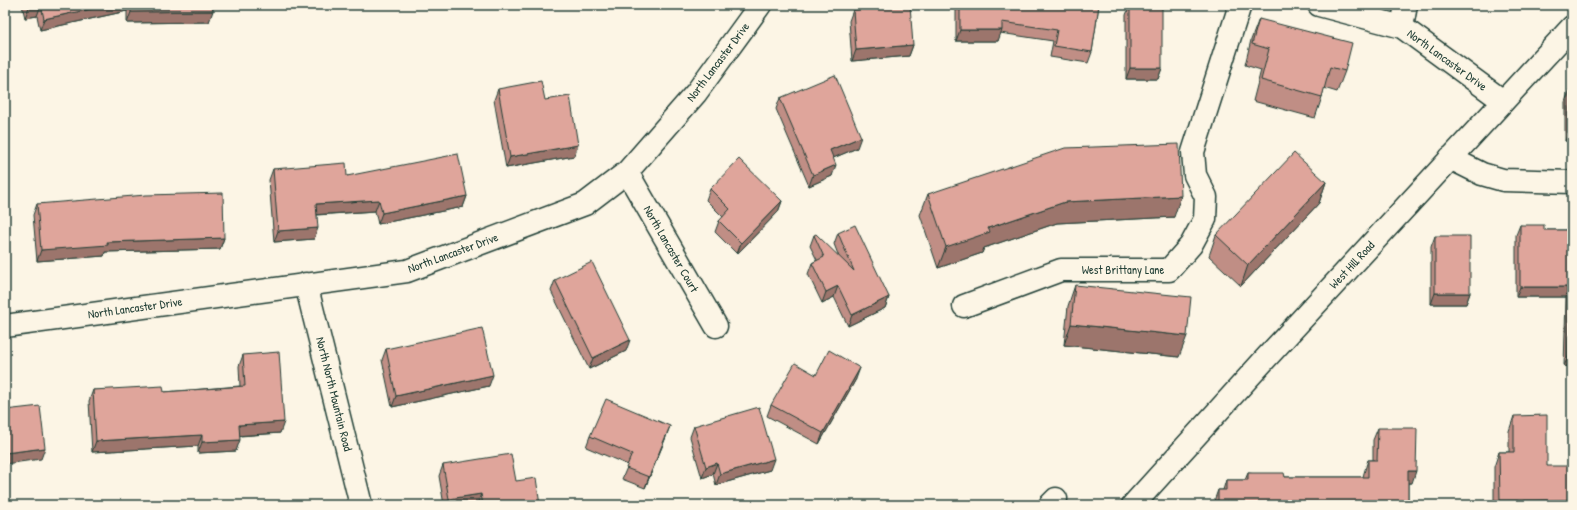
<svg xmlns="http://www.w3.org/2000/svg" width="1577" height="510" font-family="'Patrick Hand',sans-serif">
<rect width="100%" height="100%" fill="#fcf5e5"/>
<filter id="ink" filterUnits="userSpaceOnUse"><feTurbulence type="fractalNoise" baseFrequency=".025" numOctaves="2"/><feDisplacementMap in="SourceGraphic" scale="8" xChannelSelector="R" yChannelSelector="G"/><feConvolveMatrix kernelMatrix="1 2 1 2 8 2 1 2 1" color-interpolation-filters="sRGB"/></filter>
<g filter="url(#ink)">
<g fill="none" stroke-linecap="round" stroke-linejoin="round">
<defs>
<path id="street" d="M1319,5L1402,27L1503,101
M1402,27L1406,5
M1450,158L1482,174L1503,180L1572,182
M627,172L716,326
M306,284L361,505
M964,306L1061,270H1169L1191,245L1205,219L1206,197L1195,175L1193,152L1240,5
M5,326L407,271L585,204L627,172L696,93L760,5
M1050,505L1056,499"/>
<path id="secondary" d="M1133,505L1267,357L1572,27"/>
</defs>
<use href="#street" stroke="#1f3d34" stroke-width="25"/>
<use href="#secondary" stroke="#1f3d34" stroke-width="25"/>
<use href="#street" stroke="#fcf5e5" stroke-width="22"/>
<use href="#secondary" stroke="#fcf5e5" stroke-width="22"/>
</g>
<path fill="#c08e85" stroke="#1f3d34" d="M22,5H316L315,7H213L209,22L127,23V11L40,30L37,16L25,18Z
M956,5H1099L1092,52L1088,63L1050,57L1053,41L1000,33L998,41H956Z
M1130,5L1162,68L1158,79H1126V15Z
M853,10L913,45L909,56L852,61L849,21Z
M1259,19L1345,71L1337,92L1324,88L1322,97L1315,118L1253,101L1261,70L1245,65L1251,40Z
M498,89L574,156L506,168L494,100Z
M1569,91H1572V141H1565V102Z
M780,98L857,148L833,158L832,176L809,186L776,109Z
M273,169L347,176L467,196L463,207L378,224L375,211L317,215L314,239L274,242L269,180Z
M1326,182L1319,203L1241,286L1209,256L1216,235Z
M710,189L782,201L778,212L737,254L715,232L719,221L723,217L706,200Z
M928,194L1174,217L1057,223L984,248L982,253L938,268L920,215Z
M37,204L224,238L220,249L105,252L104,256L37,261L33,215Z
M1520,225L1544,230H1572V367L1564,366L1566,297H1516V235Z
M838,233L889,297L885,308L848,326L834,297L822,303L808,274L812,263L817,260L810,246L814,235L839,257L834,244Z
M1435,236L1470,293L1466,304H1431V247Z
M555,280L626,351L589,369L551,291Z
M1075,285L1179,357L1064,345L1068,306Z
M386,349L489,386L392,407L382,360Z
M243,355L280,433L240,436L236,451L198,453V446L92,452L89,401L93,390L164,392L240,386L239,366Z
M816,375L856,379L819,444L767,416L771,405Z
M1514,416L1547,466L1572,505H1494V467L1499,452H1509V431Z
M694,426L770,470L716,485L713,474L702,478L690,437Z
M1378,428L1412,483H1408V505H1212L1213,501H1214L1218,490H1223L1226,480H1245L1248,473L1285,477H1363L1364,473L1368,460H1373V440Z
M590,436L666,437L645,488L622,479L628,465L586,447Z
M443,465L516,481L540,505H444L439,476Z"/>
<path fill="#9c746c" stroke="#1f3d34" d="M41,5L37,16L25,18L29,7Z
M109,5H129L127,11L40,30L44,19Z
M210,5H316L315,7H209Z
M213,11L209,22L127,23L131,12Z
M960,30H1002L998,41H956Z
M913,45L909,56L852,61L856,50Z
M1130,68H1162L1158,79H1126Z
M1569,130H1572V141H1565Z
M861,137L857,148L826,161L830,150Z
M578,145L574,156L506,168L510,157Z
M836,165L832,176L809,186L813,175Z
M1326,182L1319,203L1241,286L1248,265Z
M467,196L463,207L378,224L382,213Z
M1181,196L1174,217L1057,223L984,248L982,253L938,268L946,247L988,228L1065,202Z
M379,200L375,211L312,215L316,204Z
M782,201L778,212L737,254L741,243Z
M318,228L314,239L274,242L278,231Z
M224,238L220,249L105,252L104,256L37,261L41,250L107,242Z
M838,286L834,297L822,303L826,292Z
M1520,287H1570L1566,297H1516Z
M1435,293H1470L1466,304H1431Z
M889,297L885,308L848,326L852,315Z
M1071,324L1187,336L1179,357L1064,345Z
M630,340L626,351L589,369L593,358Z
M1568,357H1572V367L1564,366Z
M860,368L856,379L819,444L823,433Z
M493,375L489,386L392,407L396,396Z
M284,422L280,433L235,436L239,425Z
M670,426L666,437L645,488L649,477Z
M202,435L198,446L92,452L96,441Z
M240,440L236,451L198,453L202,442Z
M45,448L41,459L5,464V453Z
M774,459L770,470L716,485L720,474Z
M717,463L713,474L702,478L706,467Z
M1408,471H1416L1412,483H1404Z
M481,494L477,505H447L449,499Z
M1572,500V505H1498L1500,501Z"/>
<path fill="#dfa59b" stroke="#1f3d34" d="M28,5H40L29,7Z
M41,5H109L44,19Z
M131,5H213V11L131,12Z
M910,5L913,45L856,50L853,10Z
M960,5H1099L1092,52L1054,46L1057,30L1002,22V30H960Z
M1130,5H1162V68H1130Z
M1259,19L1352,43L1345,71L1330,67L1322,97L1261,80L1269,49L1252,44Z
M835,75L861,137L830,150L836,165L813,175L780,98Z
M541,81L545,100L570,96L578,145L510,157L498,89Z
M1569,91H1572V130H1569Z
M1179,144L1181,196L1065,202L988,228L990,232L946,247L928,194L1065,148Z
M1294,153L1326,182L1248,265L1216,235Z
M458,154L467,196L382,213L379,200L316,204L318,228L278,231L273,169L346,163L347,176Z
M739,159L782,201L741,243L719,221L730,209L710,189Z
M223,193L224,238L107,242L108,245L41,250L37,204L146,195Z
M855,225L889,297L852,315L838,286L826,292L812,263L824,257L814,235L816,234L854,271L838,233Z
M1520,225H1544V230H1572V357H1568L1570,287H1520Z
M1435,236H1470V293H1435Z
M592,262L630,340L593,358L555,280Z
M1075,285L1191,297L1187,336L1071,324Z
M482,328L493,375L396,396L386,349Z
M829,350L860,368L823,433L771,405L795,363L816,375Z
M279,352L284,422L239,425L240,440L202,442V435L96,441L93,390L163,386L164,392L245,386L243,355Z
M606,399L670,426L649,477L626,468L632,454L590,436Z
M40,406L45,448L5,453V410Z
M759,407L774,459L720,474L717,463L706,467L694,426Z
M1547,415V466H1572V500L1500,501L1499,452H1514V416Z
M1378,428H1417L1416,471H1408V505H1213V501H1218V490H1226V480H1248V473H1284L1285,477H1368V460H1377Z
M511,454L516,481L536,478L540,505H483L481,494L449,499L443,465Z"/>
</g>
<g text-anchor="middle" stroke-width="4" stroke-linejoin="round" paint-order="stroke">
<g font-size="12" fill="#1f3d34" stroke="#fcf5e5">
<text transform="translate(1447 60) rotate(36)" y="4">North Lancaster Drive</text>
<text transform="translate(718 62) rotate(-53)" y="4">North Lancaster Drive</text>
<text transform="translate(671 249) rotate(60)" y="4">North Lancaster Court</text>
<text transform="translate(453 253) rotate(-20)" y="4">North Lancaster Drive</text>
<text transform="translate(1352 265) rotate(-47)" y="4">West Hill Road</text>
<text x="1123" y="274">West Brittany Lane</text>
<text transform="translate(135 308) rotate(-8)" y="4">North Lancaster Drive</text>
<text transform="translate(334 394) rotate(76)" y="4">North North Mountain Road</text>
</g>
</g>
<rect width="1577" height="510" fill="none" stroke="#fcf5e5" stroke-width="20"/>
<rect x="10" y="10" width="1557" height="490" fill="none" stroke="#1f3d34" stroke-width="1.5" filter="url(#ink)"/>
</svg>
